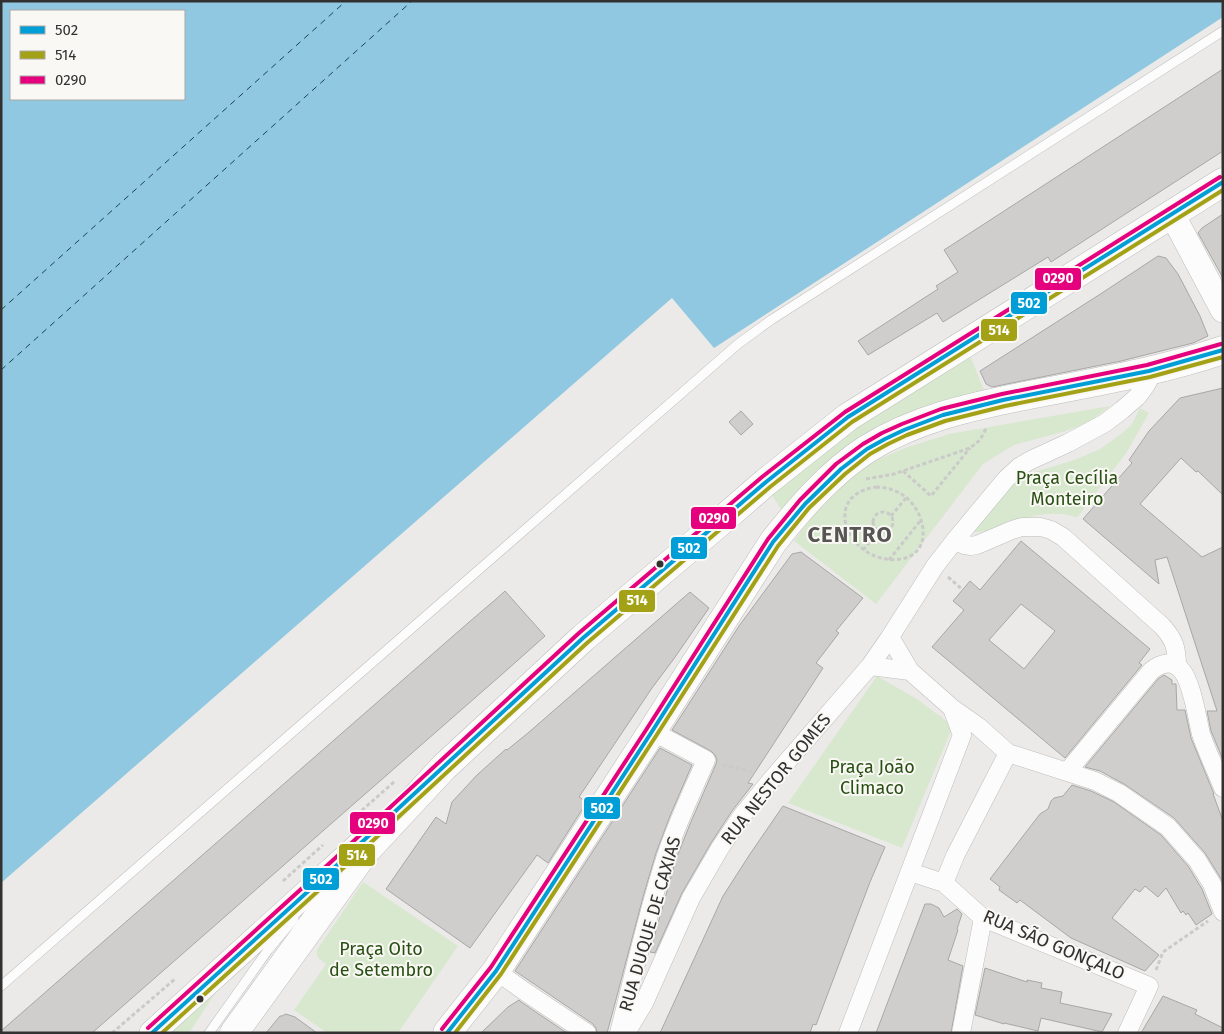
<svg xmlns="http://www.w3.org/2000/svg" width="1224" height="1034" font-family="'Fira Sans',sans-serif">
<rect width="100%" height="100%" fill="#ebeae8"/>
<path fill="#d8e8cf" d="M969,353L984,390L937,404L879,428L829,460L781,509L768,489L810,456Z
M1110,406L1089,422L1066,431L1014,445L983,464L876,604L794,541L813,516L836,490L863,466L905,448L949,434Z
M1140,408L1149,413L1127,452L1077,518C1058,509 1031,516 1011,522C998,527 987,533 973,532L1011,484L1028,474L1074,460L1100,449L1121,434L1132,424Z
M877,676L917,699L953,726L902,848L788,803Z
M363,882L458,946L398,1033H327L294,1010L326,964C320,959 316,959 317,950Z
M205,990L214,995L189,1033H159Z"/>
<path fill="#8fc8e0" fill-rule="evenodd" d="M1,1H1223V17L714,348L672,298L1,883ZM11,11H184V99H11Z"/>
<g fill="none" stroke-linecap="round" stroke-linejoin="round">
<path stroke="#1d4251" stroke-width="1" stroke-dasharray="6 5" stroke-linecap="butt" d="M1,310L346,1
M1,370L412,1"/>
</g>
<path fill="#cfcecd" stroke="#a7a7a5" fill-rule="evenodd" d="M1223,69V151L1051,262L1048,257L943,322L937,313L868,355L858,341L938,289L936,286L958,272L944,250Z
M1223,214V278L1198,233L1202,228Z
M1158,256L1166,258L1178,274L1200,316L1208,336L1193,343L1121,361L992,387L986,384L980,371L1102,293Z
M1223,388V495L1198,471L1196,472L1181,458L1140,504L1202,557L1223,547V760L1211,731L1207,711H1217L1167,557L1155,560L1159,584L1083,519L1132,463L1129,460L1149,431L1180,398Z
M741,411L753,424L741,435L729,422Z
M1021,541L1150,649L1139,663L1142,665L1065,758L932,647L964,610L953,601L970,581L980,590ZM1021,604L1055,631L1024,669L989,640Z
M801,552L863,598L836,631L839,633L816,663L823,668L748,783L753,784L732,811L711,843L682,893L655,953L650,952L676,859L690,824L716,764L717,760L715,755L711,751L672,730L739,626L792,554Z
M505,591L545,636L508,669L92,1033H1V1031L468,623L495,600Z
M690,592L709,608L673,660L652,688L579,797L587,802L548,863L537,855L470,948L386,889L436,817L446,824L452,802L477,775L506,749L507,750L528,733Z
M1164,675L1172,680V684H1176L1177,710H1185L1191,738L1214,794H1213L1223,821V882L1205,853L1174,818L1124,784L1100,771L1085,767L1158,679Z
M660,748L692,765L670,816L656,853L643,897L614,1007L607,1033H597L596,1028L593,1024L515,971Z
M1072,785L1091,791L1114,802L1161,835L1188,866L1202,889L1212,914L1196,925L1188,913L1186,915L1183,911L1181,913L1166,888L1158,897L1145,886L1140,892L1135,889L1112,918L1159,955L1145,971L1071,938L1020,900L1017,903L999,890L1000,887L990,879L1040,814L1048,809L1051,801L1054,798L1063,796Z
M783,806L885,847L870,882L816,1025L813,1024L810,1033H660L723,896L750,854Z
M925,904H931L939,908L944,917L957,909L962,914L957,929L958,930L948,960L963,966L951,1033H876Z
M985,968L1027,982V980L1042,983L1041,988L1062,992L1060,1003L1112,1014L1102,1032L1041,1018L1038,1031L1004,1023V1024L975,1015Z
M1163,996L1197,1010L1195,1014L1223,1028V1033H1141Z
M519,1000L521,1002L567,1033H481L508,1007Z
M286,1014L295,1017L317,1033H266L280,1016H282Z"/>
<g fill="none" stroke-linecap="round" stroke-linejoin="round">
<defs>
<path id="lane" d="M1,986L738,344L771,320L1223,31
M209,1033L268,950L294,919"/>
<path id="street" d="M956,539L964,545L971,546L977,545L1012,530L1022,527H1041L1051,530L1063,537L1162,626C1174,639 1177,648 1177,666
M890,637L910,671L952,708L979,727L1008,753L1095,781L1119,793L1168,827L1197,860L1212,884L1223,912
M870,666L910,671
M1067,772L1151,671C1161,663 1173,659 1182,671C1192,683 1197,717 1201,734C1207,752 1216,770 1223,788
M910,872L944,883L983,918L1149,986L1127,1033
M944,883L955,856L1008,753
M496,971L527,993L587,1033
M619,1033C634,974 647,914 666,856C677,823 692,792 706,760L663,737L651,733
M626,1033L644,1003L691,898L720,848L741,817L772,779L870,666L890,637L935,566L956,539L1006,479L1019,467L1031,460L1068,443L1105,423L1122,410L1137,397L1146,385L1154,370
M848,1033L962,735L952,708
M961,1033L983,918"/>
<path id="secondary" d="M1172,214L1223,310
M152,1033L367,838"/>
<path id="primary" d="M234,1033L365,852L444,767L583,638L713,528L766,482L848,417L1223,182
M447,1033L496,971L651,733L773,542C800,508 830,473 867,449C915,419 969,407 1024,396C1090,383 1158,372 1223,350"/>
</defs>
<use href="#lane" stroke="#bebdbc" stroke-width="10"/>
<use href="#street" stroke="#bebdbc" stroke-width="19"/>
<use href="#secondary" stroke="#bebdbc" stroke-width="26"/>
<use href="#primary" stroke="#bebdbc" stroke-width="29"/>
<path stroke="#cacac9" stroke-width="3" stroke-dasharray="4 2.5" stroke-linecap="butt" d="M903,471L931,496L970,448
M866,479L894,474L970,448L980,440L987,427
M876,487C889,487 901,492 910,501C927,519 931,554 901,559C851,567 817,496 876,487Z
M873 522a10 10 0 1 1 20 0a10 10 0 1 1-20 0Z
M891,516L906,498
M863,550L879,531
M889,560L921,520
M948,577L963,590
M723,765L754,772
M352,819L394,782
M283,881L323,845
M1156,970L1163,952L1208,921
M112,1033L175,979"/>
<use href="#lane" stroke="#fcfcfc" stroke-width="9"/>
<use href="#street" stroke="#fcfcfc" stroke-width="18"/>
<use href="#secondary" stroke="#fcfcfc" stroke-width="25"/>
<use href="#primary" stroke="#fcfcfc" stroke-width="28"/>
<defs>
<path id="bus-1" d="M152,1033L336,866L583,638L766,482L848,417L1223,182
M447,1033L496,971L651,733L773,542L805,504L841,469L867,449L885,439L904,430L943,415L1003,400L1149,371L1223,350"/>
<path id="bus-2" d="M162,1033L340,871L587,643L770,487L852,422L1223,190
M455,1033L501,974L656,736L778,546L809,508L845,474L870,454L888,444L907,435L945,421L1005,406L1150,377L1223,357"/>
<path id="bus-3" d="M148,1028L332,861L579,633L762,477L845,412L1220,177
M442,1029L491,967L646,730L768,539L800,500L836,464L863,444L882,433L902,424L941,409L1002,394L1147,365L1221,344"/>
</defs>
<use href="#bus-1" stroke="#faf8f4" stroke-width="8"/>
<use href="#bus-2" stroke="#faf8f4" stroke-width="8"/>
<use href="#bus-3" stroke="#faf8f4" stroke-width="8"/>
<use href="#bus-1" stroke="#009ed6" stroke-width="4"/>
<use href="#bus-2" stroke="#a3a216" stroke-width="4"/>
<use href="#bus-3" stroke="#e5007d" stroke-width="4"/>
</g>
<g fill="#323130" stroke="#faf8f4" stroke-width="2">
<circle cx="660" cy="564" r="4.5"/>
<circle cx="200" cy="999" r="4.5"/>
</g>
<g text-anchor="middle" stroke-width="4" stroke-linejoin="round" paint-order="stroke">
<g font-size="18" fill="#295014" stroke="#faf8f4">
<text x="1067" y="484">Praça Cecília<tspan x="1067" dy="21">Monteiro</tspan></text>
<text x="872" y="773">Praça João<tspan x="872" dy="21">Climaco</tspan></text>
<text x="381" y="955">Praça Oito<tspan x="381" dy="21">de Setembro</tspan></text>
</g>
<g font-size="18" fill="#323130" stroke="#faf8f4">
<text transform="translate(776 779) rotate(-51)" y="6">RUA NESTOR GOMES</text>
<text transform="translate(650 924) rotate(-74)" y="6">RUA DUQUE DE CAXIAS</text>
<text transform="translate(1054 945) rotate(23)" y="6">RUA SÃO GONÇALO</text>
</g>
<g font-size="22" font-weight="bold" letter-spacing="1" fill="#575553" stroke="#faf8f4">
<text x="850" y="542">CENTRO</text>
</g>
</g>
<g stroke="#faf8f4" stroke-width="2">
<rect x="1034" y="267" width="48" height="24" rx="5" fill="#e5007d"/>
<rect x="1010" y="291" width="38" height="24" rx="5" fill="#009ed6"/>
<rect x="980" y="318" width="38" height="24" rx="5" fill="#a3a216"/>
<rect x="690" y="506" width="47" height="24" rx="5" fill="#e5007d"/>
<rect x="670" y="536" width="38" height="24" rx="5" fill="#009ed6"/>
<rect x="618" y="589" width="38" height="24" rx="5" fill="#a3a216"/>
<rect x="583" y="796" width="38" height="24" rx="5" fill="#009ed6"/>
<rect x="349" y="811" width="47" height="24" rx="5" fill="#e5007d"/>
<rect x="338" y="843" width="38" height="24" rx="5" fill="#a3a216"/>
<rect x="302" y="867" width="38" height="24" rx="5" fill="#009ed6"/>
</g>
<g font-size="14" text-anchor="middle" font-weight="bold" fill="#fff">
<text x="1058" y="283">0290</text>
<text x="1029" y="308">502</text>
<text x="999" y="335">514</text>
<text x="714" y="523">0290</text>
<text x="689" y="553">502</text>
<text x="637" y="605">514</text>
<text x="602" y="813">502</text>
<text x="373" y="828">0290</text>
<text x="357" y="860">514</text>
<text x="321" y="884">502</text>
</g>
<rect width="1224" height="1034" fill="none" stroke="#323130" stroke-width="5"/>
<rect x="10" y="10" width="175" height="90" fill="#faf8f4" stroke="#aaa8a6"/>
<rect x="20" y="26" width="25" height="8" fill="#009ed6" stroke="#aaa8a6"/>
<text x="55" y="35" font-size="15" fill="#323130">502</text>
<rect x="20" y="51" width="25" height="8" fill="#a3a216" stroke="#aaa8a6"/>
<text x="55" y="60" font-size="15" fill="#323130">514</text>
<rect x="20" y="76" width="25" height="8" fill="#e5007d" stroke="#aaa8a6"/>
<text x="55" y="85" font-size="15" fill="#323130">0290</text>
</svg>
